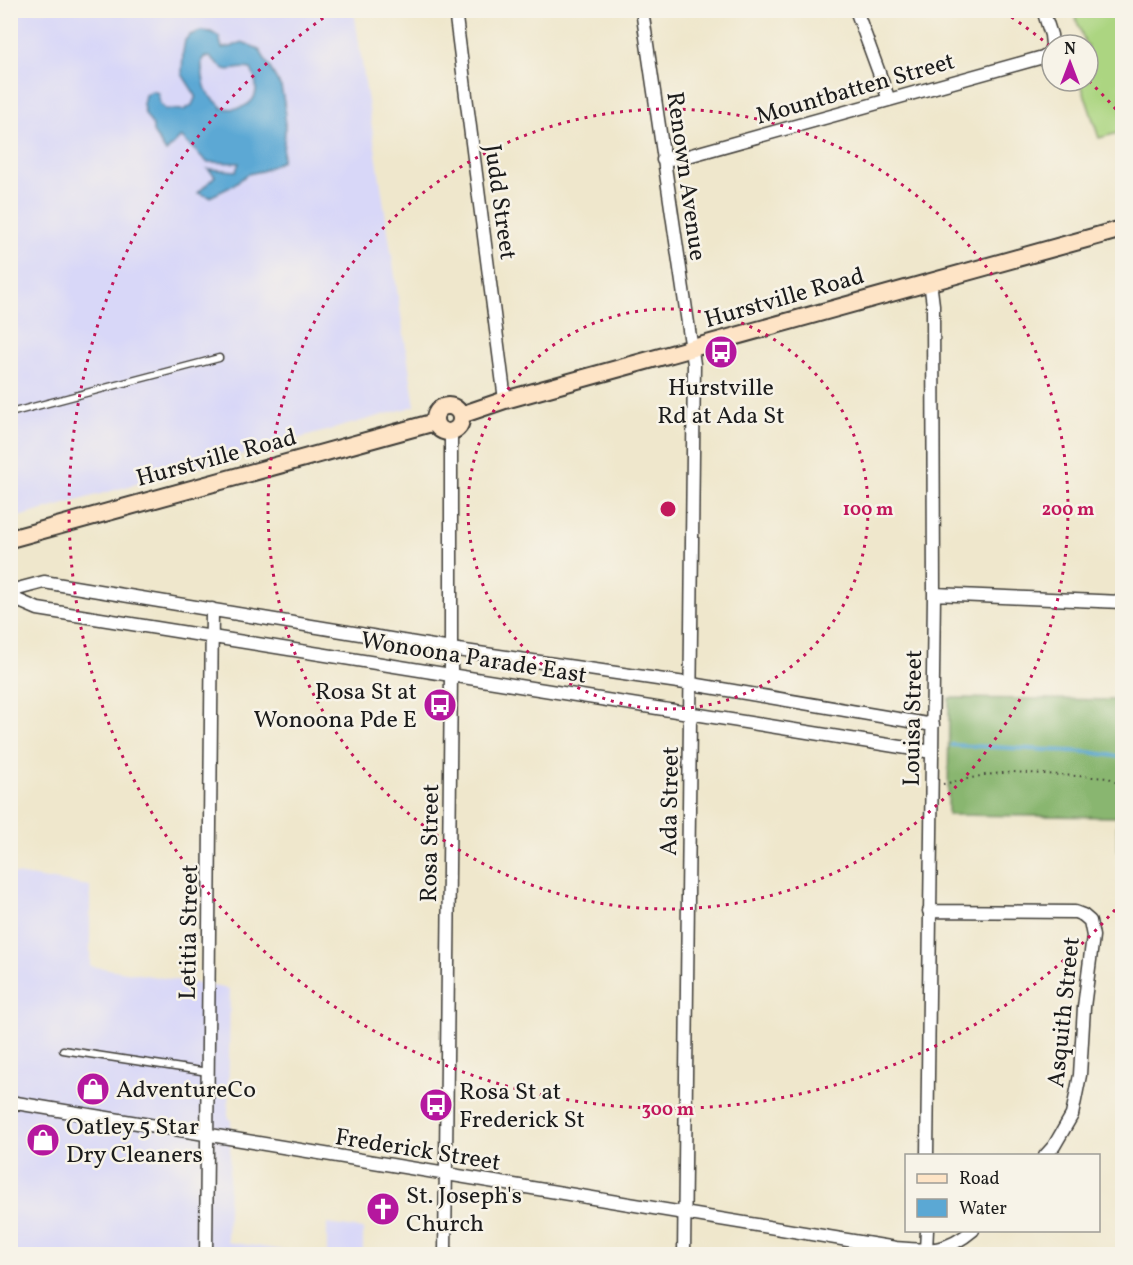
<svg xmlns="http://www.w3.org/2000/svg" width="1133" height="1265" font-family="Vollkorn,serif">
<rect width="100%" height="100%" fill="#f7f3e8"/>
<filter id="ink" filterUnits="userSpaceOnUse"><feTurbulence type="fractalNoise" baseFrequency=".0167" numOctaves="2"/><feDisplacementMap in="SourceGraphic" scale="12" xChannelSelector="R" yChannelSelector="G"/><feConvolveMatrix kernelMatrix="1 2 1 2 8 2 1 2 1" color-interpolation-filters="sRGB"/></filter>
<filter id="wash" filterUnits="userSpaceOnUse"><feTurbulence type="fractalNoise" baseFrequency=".008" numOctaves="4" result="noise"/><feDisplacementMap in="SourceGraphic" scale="24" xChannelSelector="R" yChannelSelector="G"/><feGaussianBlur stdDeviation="1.35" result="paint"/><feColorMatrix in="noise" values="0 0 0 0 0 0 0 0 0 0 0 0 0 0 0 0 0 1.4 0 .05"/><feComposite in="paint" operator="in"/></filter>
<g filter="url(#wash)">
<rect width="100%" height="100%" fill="#efe7cc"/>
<path fill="#d8d7f8" d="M11,11H354L415,406L11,519Z
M10,873L90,886V966L230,989L228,1116L231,1121L227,1242L311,1254H11Z
M327,1224L363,1229V1254H327Z"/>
<path fill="#acd581" stroke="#64784e" stroke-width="1.5" d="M1073,11H1122V132L1099,138L1080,81H1088V45H1086Z"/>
<path fill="#89b66f" stroke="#526946" stroke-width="1.5" d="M949,698L1122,700V850H1117V817L948,815Z"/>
<path fill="#5ba8d4" stroke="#3c6278" stroke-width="1.5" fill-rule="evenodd" d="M201,31L211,32L219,37L222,48L231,47L242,42L259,49L281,87L285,107V132L282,161L262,171L248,174L230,187L210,197L198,193L215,176L208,169L236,171L239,163L207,162L181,137L166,152L153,132V126L145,114L143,104L145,95L152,91L158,93L160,104L165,109L184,110L192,105L196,96L182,74L183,52L185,40L190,35ZM204,57H210C231,79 229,65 251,69C264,96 251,112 222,108C218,102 212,99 208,93C204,88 201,67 202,60Z"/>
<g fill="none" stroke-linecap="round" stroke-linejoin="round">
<path stroke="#5ba8d4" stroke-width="4" d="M952,745L1088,752L1122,757"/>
</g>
</g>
<g filter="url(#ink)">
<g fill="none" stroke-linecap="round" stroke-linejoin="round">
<defs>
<path id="lane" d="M10,413L219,358
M63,1050L208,1072"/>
<path id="street" d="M455,10L505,400
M642,10L694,364L684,1254
M856,10L889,100
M1043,10L1051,35L1052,45
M663,160L688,156L1043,57L1049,53L1052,46
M10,591L44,582L451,649L692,684L933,725
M934,594L1122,602
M10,597L38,609L932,752
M929,911L1075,912L1083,915L1090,921L1093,936L1084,1007L1080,1075L1072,1115L1054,1146L1045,1156
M10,1102L896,1248C929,1251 946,1253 973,1230
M927,1156L934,594L933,305L930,281
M926,1250L927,1230
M206,1254L212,609
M445,1254L451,674V432"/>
<path id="secondary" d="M435 419a13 13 0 1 1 26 0a13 13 0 1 1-26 0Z
M461,415L505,400L1122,229
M10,539L435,422"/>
</defs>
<use href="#lane" stroke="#3c3a36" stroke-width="9"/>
<use href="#street" stroke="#3c3a36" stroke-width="15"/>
<use href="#secondary" stroke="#3c3a36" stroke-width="20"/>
<path stroke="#3c3a36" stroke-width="2" stroke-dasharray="1.5 4.5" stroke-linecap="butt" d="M943,784L985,775L1012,772L1109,778L1122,786"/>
<use href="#lane" stroke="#fff" stroke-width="6"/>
<use href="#street" stroke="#fff" stroke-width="12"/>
<use href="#secondary" stroke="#fee4c6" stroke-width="16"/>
</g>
</g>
<g fill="none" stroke="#c2185b" stroke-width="3" stroke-dasharray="3 6">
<circle cx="668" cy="509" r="200"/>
<circle cx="668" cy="509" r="400"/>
<path d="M1121 903A600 600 0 1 1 332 12M1004 12A600 600 0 0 1 1050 46M1089 81A600 600 0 0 1 1121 115"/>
</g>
<defs>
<symbol id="bus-disc" viewBox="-11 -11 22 22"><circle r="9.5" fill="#b5179e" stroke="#f7f3e8"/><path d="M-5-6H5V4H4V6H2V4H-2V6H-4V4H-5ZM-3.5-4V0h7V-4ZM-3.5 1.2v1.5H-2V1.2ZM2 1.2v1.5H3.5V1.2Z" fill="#fff"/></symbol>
<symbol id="shop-disc" viewBox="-11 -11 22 22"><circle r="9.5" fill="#b5179e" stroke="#f7f3e8"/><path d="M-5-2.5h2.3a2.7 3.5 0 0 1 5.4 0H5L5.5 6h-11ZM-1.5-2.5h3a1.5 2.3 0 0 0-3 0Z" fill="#fff"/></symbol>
<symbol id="church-disc" viewBox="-11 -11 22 22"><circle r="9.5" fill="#b5179e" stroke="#f7f3e8"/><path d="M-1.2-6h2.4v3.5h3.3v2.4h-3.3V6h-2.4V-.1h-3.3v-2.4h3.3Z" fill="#fff"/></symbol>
</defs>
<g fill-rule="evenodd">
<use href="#bus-disc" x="702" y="333" width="38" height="38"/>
<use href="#bus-disc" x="421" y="686" width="38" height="38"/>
<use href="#shop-disc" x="74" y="1070" width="38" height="38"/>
<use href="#bus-disc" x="417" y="1086" width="38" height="38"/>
<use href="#shop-disc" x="24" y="1121" width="38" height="38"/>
<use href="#church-disc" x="364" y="1190" width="38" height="38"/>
</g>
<g text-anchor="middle" stroke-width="5" stroke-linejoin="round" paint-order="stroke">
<g font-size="24" fill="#1c1c1c" stroke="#f7f3e8">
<text transform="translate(855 88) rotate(-16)" y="8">Mountbatten Street</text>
<text transform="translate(687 176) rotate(82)" y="8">Renown Avenue</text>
<text transform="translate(501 202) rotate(82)" y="8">Judd Street</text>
<text transform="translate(784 297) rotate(-16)" y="8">Hurstville Road</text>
<text transform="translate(216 457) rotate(-15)" y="8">Hurstville Road</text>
<text transform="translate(474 657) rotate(9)" y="8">Wonoona Parade East</text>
<text transform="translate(912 718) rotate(-89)" y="8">Louisa Street</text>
<text transform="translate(669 801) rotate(-89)" y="8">Ada Street</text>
<text transform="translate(429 843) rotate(-89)" y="8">Rosa Street</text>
<text transform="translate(188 932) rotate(-89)" y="8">Letitia Street</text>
<text transform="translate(1063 1012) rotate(-84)" y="8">Asquith Street</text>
<text transform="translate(418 1149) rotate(9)" y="8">Frederick Street</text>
</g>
<g font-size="24" fill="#1c1c1c" stroke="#f7f3e8" text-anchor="start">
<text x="721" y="395" text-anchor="middle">Hurstville<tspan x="721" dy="28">Rd at Ada St</tspan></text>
<text x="417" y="699" text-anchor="end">Rosa St at<tspan x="417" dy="28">Wonoona Pde E</tspan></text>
<text x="116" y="1097">AdventureCo</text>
<text x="459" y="1099">Rosa St at<tspan x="459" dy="28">Frederick St</tspan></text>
<text x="66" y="1134">Oatley 5 Star<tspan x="66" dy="28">Dry Cleaners</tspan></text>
<text x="406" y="1203">St. Joseph's<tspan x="406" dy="28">Church</tspan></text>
</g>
</g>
<circle cx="668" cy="509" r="9" fill="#c2185b" stroke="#f7f3e8" stroke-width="3"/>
<g font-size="18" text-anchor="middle" font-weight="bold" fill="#c2185b" stroke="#f7f3e8" stroke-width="5" stroke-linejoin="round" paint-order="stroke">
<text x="868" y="515">100 m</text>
<text x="1068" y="515">200 m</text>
<text x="668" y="1115">300 m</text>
</g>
<rect width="1133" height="1265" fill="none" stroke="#f7f3e8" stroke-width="36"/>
<rect x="905" y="1154" width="195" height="78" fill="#f7f3e8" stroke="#9f9d96" stroke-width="1.5"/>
<rect x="917" y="1174" width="30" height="9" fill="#fee4c6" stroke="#9f9d96" stroke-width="1.5"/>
<text x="959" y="1184" font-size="18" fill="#1c1c1c">Road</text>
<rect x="917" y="1199" width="30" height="18" fill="#5ba8d4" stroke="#9f9d96" stroke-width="1.5"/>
<text x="959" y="1214" font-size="18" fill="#1c1c1c">Water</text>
<g transform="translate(1070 63)"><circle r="28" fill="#f7f3e8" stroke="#9f9d96" stroke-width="1.5"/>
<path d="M0-4.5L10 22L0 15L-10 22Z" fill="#b5179e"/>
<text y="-9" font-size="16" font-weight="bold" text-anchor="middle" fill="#1c1c1c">N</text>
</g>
</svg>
